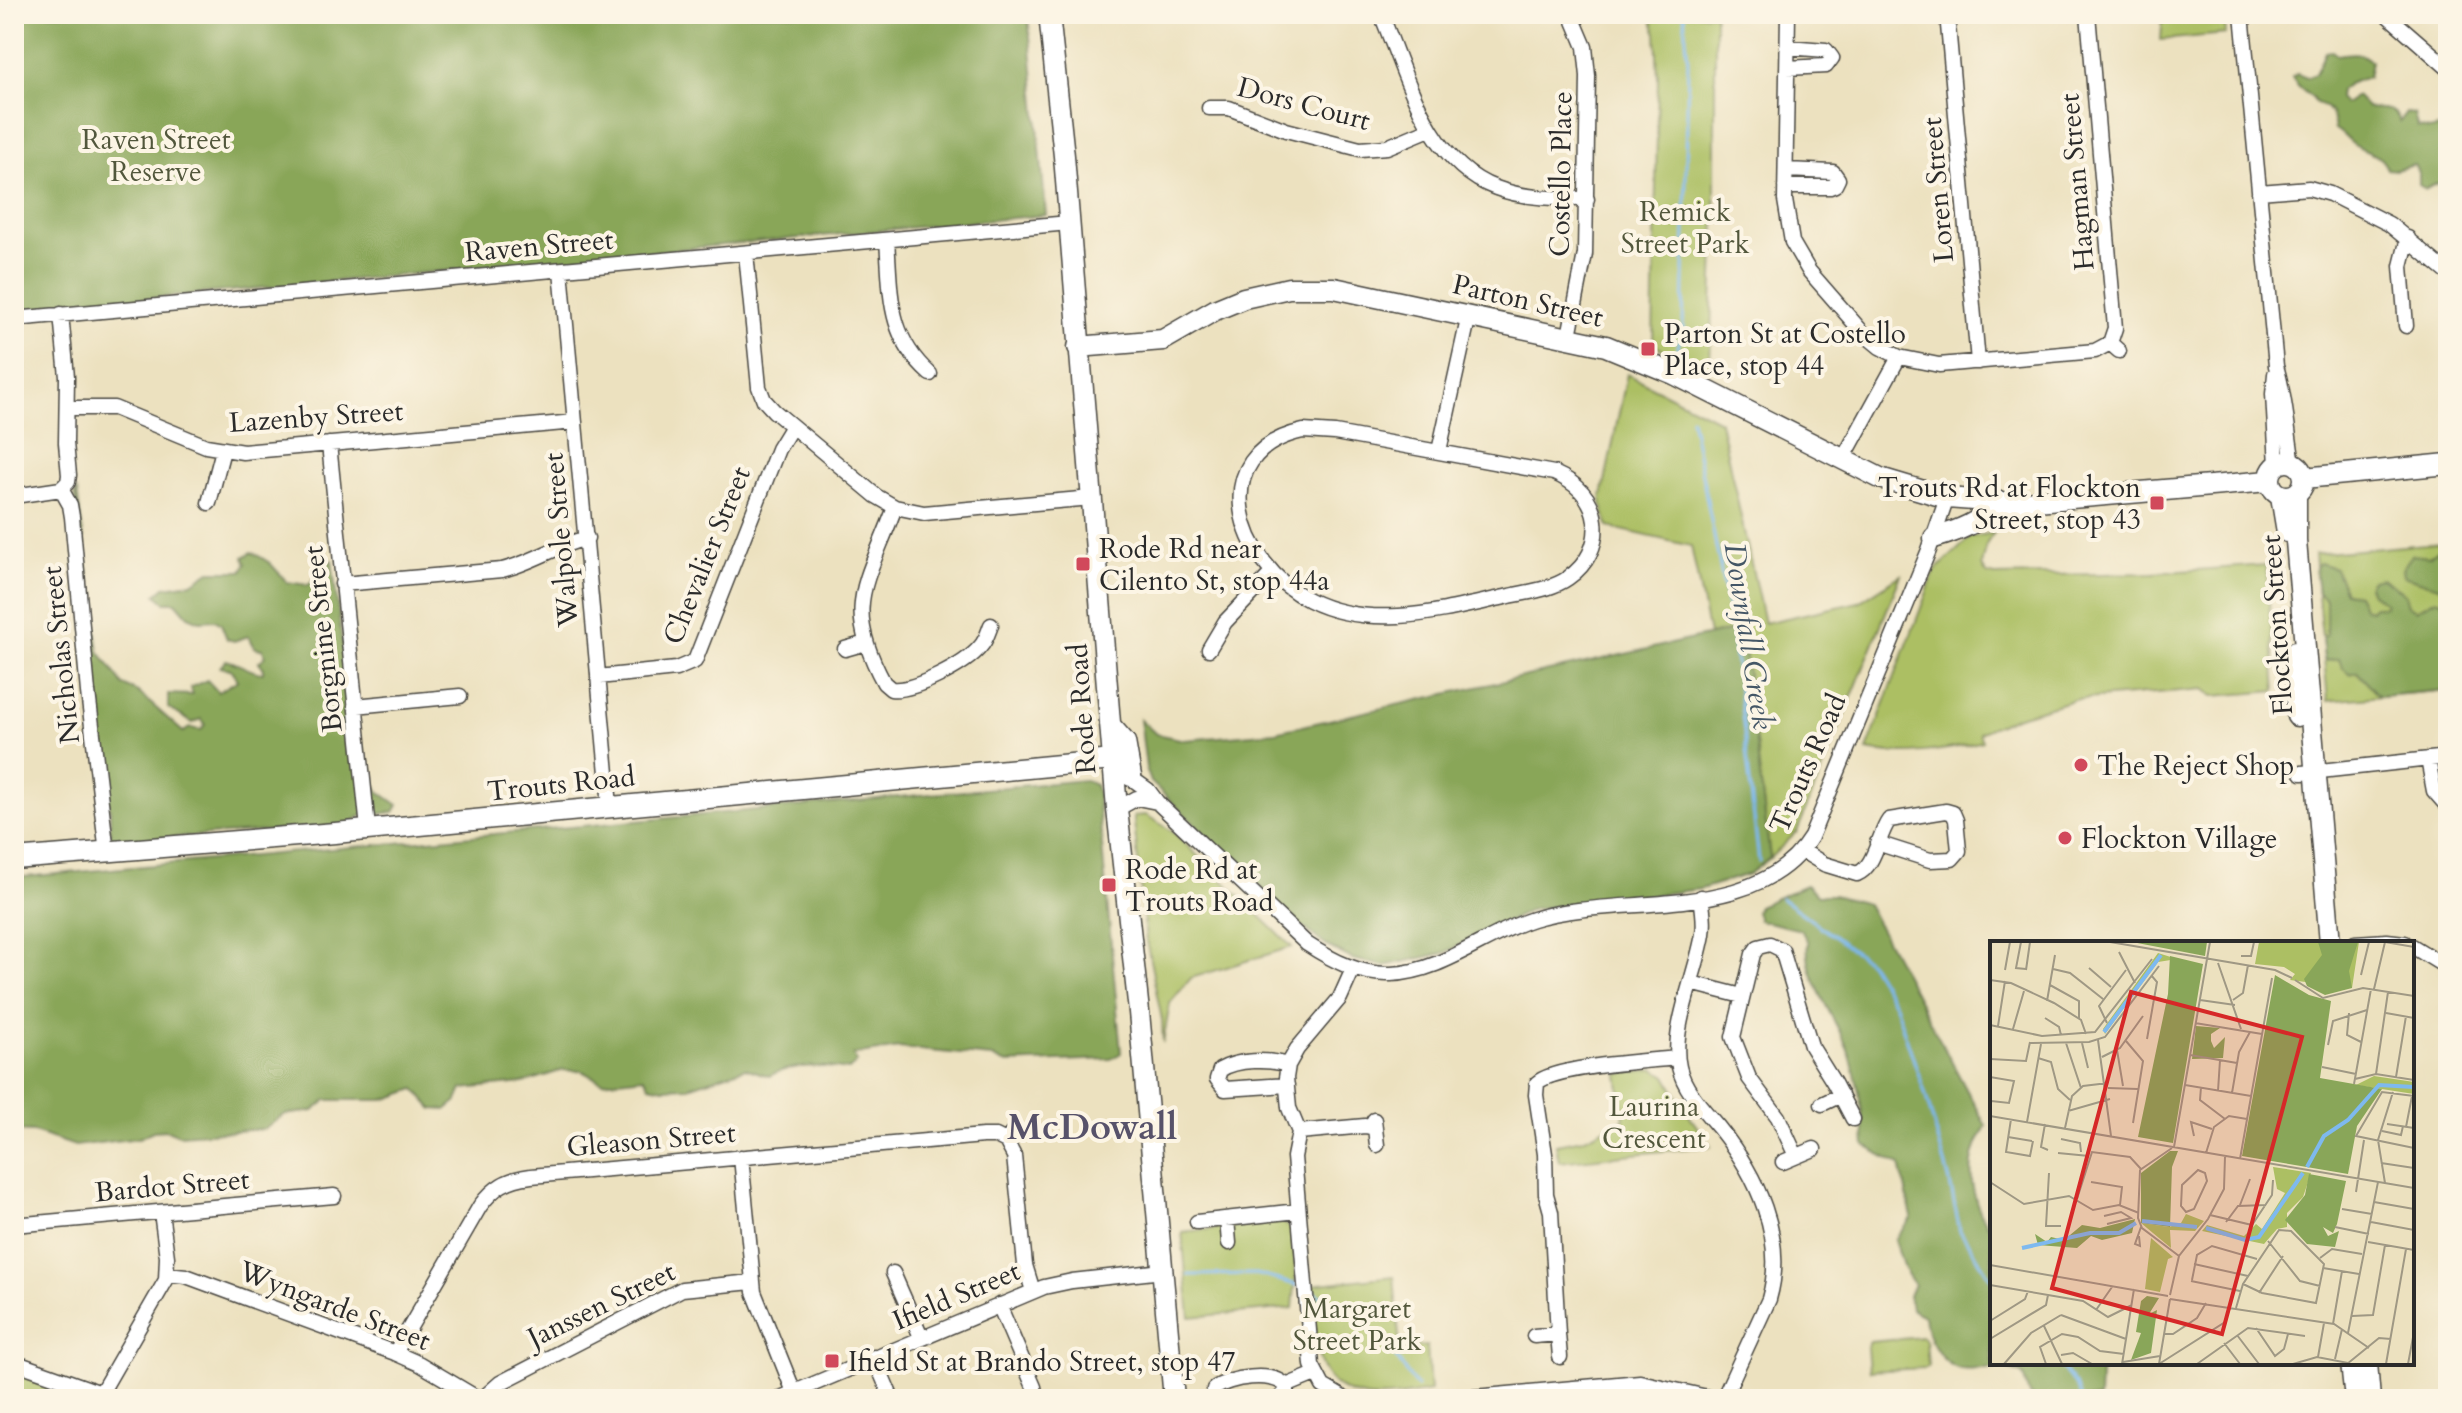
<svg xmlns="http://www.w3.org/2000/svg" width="2462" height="1413" font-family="Cardo,serif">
<rect width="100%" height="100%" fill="#fcf5e5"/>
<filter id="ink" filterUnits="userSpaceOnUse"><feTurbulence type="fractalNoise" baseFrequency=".0125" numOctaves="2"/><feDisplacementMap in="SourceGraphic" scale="16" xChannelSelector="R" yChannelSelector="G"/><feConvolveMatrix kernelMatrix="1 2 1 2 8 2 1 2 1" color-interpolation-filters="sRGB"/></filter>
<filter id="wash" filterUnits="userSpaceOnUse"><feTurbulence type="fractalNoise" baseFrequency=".006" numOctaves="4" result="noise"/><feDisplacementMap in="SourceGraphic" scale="32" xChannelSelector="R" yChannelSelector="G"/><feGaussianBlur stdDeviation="1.8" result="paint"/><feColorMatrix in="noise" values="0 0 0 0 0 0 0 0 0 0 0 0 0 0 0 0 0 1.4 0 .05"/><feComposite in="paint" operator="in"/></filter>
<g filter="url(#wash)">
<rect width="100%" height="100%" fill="#ece1bf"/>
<path fill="#acbf63" stroke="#6c7547" stroke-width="2" d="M1650,14H1715V222L1710,363L1706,370L1653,345L1658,77L1656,33Z
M2163,14H2224L2226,34L2161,40Z
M1627,374L1720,421L1764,623L1859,602L1901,575L1797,832L1770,858L1742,628L1709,635L1691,546L1608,527L1601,501Z
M1994,533L1987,543L1982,566L1987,574L1995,576L2153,573L2266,565L2276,691L2213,696L2204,689L2073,700L2015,717L1979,733L1982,741C1949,751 1900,757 1867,750L1935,571L1971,537Z
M2448,542V690L2328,701L2314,554Z
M1146,815L1172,831L1292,947L1191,978L1170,1003L1163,1043L1162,1020L1146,940L1134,821V816Z
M1655,1069L1666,1076L1685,1110L1711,1146L1559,1162L1556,1144L1583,1139L1624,1119L1618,1074Z
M1282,1222L1291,1228L1296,1274L1293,1308L1190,1317L1182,1232Z
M1394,1276L1400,1348L1427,1346L1430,1391C1396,1397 1340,1409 1322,1366C1313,1345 1314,1308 1311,1285Z
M1922,1337L1926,1341L1928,1366L1925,1368L1869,1371L1867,1347L1870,1342Z
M14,1369L96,1399H14Z"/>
<path fill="#89a659" stroke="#5a6842" stroke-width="2" d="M14,14H1028L1046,215L14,311Z
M2332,51L2337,55C2353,53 2358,50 2371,61L2368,77L2348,84L2340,90L2339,98L2344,104L2356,96L2368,108C2382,110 2395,106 2400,122L2406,113L2414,114L2417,127L2429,130L2443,127L2448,135V210H2444L2441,203L2446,198V188L2438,183L2426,189L2419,185V174L2414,165L2396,170L2387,169C2380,152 2369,155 2356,146C2348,142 2344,134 2335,129C2333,117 2330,105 2316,103C2309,93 2298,90 2292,78L2297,74L2307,78L2315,74L2325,52Z
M77,491L99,651L123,685L138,692L183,732L190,728L201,730L205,724L201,719L193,723L168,708V694L192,695L191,687L207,680L218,692L238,680L230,669L220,667L226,660C240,663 249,672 263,673V667L259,662L266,656L262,649L255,648L249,636L234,641L227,639L221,624L215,620L200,621L188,616L176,602H165L156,595L165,587L192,583L210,571H242L246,564L244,557L252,552L270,563L287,582L308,585C318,576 320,565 332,560L358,775L371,776L378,791L398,805L394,812L378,814L371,810L345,826L117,841L110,838V811L97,728L96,695L75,494Z
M2448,542V590L2403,576L2402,569L2412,555L2429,557Z
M2319,563L2335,568L2345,592L2357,594L2364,608L2371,610L2374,606H2384L2385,603L2371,593L2368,586L2372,580L2382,578L2405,594L2408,605L2416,610L2436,599L2448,603V690L2379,696L2357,672L2350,674L2342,667L2339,659L2327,661L2324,658L2322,638L2326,635V600L2318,593L2315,566Z
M1742,628L1770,858L1749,874L1701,889L1533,909L1444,953L1384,966L1352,959L1325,945L1296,921L1151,782L1146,768L1140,719L1156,734L1185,740L1275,732Z
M1085,780L1095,785L1097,791L1121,1053L1111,1059L1004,1063L992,1057L899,1048L853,1055L857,1062L849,1070C823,1066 793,1063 769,1076L745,1068L689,1087L663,1088L650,1085L644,1077L602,1082L582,1071L563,1070L523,1083L462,1089L457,1101L446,1110L433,1109L415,1089L384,1100H327L313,1111L284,1115L264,1129L179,1135L167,1130L153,1131L139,1138L75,1146L34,1132L14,1131V878Z
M1806,885L1818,895H1833L1867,904L1986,1126C1982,1134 1977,1142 1975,1150C1966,1175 1975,1211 1992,1230V1363H2107L2100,1374L2099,1399H2036L2029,1395L2023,1375C2003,1363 1983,1372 1961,1369C1940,1365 1925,1334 1924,1316L1911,1309L1909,1296L1914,1284L1904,1269L1895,1240L1912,1217L1900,1165L1865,1146C1863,1113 1859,1078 1847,1047C1835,1018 1803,974 1808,942L1801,930L1759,920L1756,912L1758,906Z"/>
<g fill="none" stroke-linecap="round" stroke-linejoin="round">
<path stroke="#7eb9ef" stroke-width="3" d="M1676,353L1683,330L1688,62L1684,14
M1691,418L1732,628L1759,861
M1781,898L1869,962L1895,1005L1925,1093L1949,1178L1960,1231L1992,1280
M1188,1275L1256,1274L1297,1285
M1312,1291L1349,1313L1382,1338L1417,1387
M2058,1363L2077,1387L2081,1399
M14,1397L19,1399"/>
</g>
</g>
<g filter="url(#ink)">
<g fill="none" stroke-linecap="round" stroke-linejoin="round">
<defs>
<path id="street" d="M1381,14C1406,74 1428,163 1496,188C1525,199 1556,198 1587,199
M1788,14L1785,200L1792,242L1809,271L1863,333L1880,347L1899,357L1939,365L2095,351L2110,343
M1947,14L1978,362
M2088,14L2115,328L2110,343L2119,351
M2242,14L2276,366C2286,398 2287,431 2293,463
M2386,14L2448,68
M1787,68L1826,66L1832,58L1826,50L1787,47
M1209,108H1229L1286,130L1360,149L1387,147L1430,129
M1785,187H1830L1835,185L1838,179L1833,172L1786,170
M2259,192L2309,188L2330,194L2389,224L2448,273
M887,240C891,293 887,336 930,374
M746,253L759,387L764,400L774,411L876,496L895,507L924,513L1092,498
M561,270L610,806
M61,314L67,377L66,443L69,475L68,482L61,489
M14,319L1069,223
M2406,326L2401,266L2408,238
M1569,336L1585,254L1588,76L1585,47L1571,14
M2275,374L2273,394L2277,465
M67,408H114L206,446L243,452L575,422
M1303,431L1335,433L1554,473C1575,482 1592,497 1595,521C1598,544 1587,565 1568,578C1551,590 1526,592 1505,597C1442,611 1371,631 1309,600C1238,565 1202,453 1303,431Z
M329,444L368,829
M1439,451L1469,315
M1843,459L1899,357
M61,489L70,505L72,517L88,692L107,853
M14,496L61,489
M209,503L223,450
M895,507C868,582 841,604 884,683L891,689C913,692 965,665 980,647C986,641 988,633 991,625
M342,584L502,570C532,563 557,545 587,538
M845,649L866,643
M1209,649L1225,622L1272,573
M598,677L676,669L695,661L778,449L792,426
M355,706L460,696
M2428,759L2434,791L2448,807
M1124,773L1148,790L1157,802L1307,944C1333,961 1360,975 1391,974C1443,972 1485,934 1533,919C1617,893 1758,924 1811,837L1929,550L1947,498
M2302,773L2448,757
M1117,809L1137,798L1157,802
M1801,850L1824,864L1857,874C1875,867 1878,835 1889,820L1946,811L1953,813L1956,820L1959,851L1952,859L1930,860L1877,843
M1701,897C1703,910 1705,922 1703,934C1697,972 1670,1030 1679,1067C1684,1090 1704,1110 1719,1128C1756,1174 1787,1238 1769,1299L1723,1399
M2355,943L2387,941L2405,943
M2412,946L2448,968
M1691,983L1742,996
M1287,1085L1225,1089L1217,1079L1220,1070C1237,1059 1269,1059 1288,1065
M1822,1104L1841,1095
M1374,1120L1377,1145
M1299,1132L1365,1126L1375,1128
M1006,1141L1014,1156L1025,1265L1033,1291
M1796,1156L1778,1117L1749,1078L1733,1037L1753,954L1758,947L1770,944L1782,950L1811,1046L1834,1083L1853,1119
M741,1157L754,1292L794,1392
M1783,1162L1814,1149
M1227,1219L1229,1243
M1197,1222L1298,1211
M14,1225L334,1196
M893,1273L921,1337
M167,1274L186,1276L395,1353L420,1364L479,1399
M999,1305L1034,1387L1036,1399
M1558,1334L1551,1212L1546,1194L1545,1154L1536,1095L1537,1083C1554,1066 1650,1061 1677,1058
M1534,1336L1558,1334L1560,1357
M395,1353L480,1206C494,1187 507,1179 531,1176L983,1136H996L1006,1141L1015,1130
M874,1357L892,1399
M14,1362L118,1399
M101,1393L166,1280L167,1257L161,1212
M482,1399L500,1383L682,1289L752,1282
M778,1399L1044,1287L1072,1281L1163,1271
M1213,1399L1214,1389C1228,1377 1274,1371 1286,1386
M1279,1399L1286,1392V1386L1315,1374
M1345,1399L1323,1386L1312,1365L1294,1157L1299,1132L1289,1108L1286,1078L1288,1065L1297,1049L1340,998L1353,969
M1452,1399L1640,1382L1716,1399"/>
<path id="secondary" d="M1049,14L1064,156L1117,809L1139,1012L1174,1399
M1078,347L1163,340L1215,310L1244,298L1289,288H1334L1606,346L1674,374L1880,478L1947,498L2013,503L2269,481
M2270 479a17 17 0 1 1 34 0a17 17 0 1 1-34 0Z
M2304,478L2448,464
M2296,494V541L2330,943
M2281,496L2287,532
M1934,538C1958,531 1981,522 1998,504
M2295,652L2297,716
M1110,725L1125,742L1131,776
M14,859L335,833L1113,760
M2351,1363L2355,1399
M2367,1363L2370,1399"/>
</defs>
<use href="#street" stroke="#484641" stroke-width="17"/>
<use href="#secondary" stroke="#484641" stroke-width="23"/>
<use href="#street" stroke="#fff" stroke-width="14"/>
<use href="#secondary" stroke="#fff" stroke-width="20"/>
</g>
</g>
<g fill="#d1495b" stroke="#fcf5e5" stroke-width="3">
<rect x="1640" y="341" width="16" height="16" rx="4"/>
<rect x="2149" y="495" width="16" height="16" rx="4"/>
<rect x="1075" y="556" width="16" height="16" rx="4"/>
<circle cx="2081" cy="765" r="8"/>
<circle cx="2065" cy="838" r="8"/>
<rect x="1101" y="877" width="16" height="16" rx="4"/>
<rect x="824" y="1353" width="16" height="16" rx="4"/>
</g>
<g text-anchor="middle" stroke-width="8" stroke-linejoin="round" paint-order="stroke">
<g font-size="28" fill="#2b2b2b" stroke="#fcf5e5">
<text transform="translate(1304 103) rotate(15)" y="10">Dors Court</text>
<text transform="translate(1560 174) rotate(-89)" y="10">Costello Place</text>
<text transform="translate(2076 182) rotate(-95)" y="10">Hagman Street</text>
<text transform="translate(1937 190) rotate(-95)" y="10">Loren Street</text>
<text transform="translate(539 245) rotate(-5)" y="10">Raven Street</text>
<text transform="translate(1528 300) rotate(13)" y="10">Parton Street</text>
<text transform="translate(316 416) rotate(-4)" y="10">Lazenby Street</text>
<text transform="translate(560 540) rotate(-95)" y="10">Walpole Street</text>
<text transform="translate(706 555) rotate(-68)" y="10">Chevalier Street</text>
<text transform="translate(2276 625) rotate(-94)" y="10">Flockton Street</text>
<text transform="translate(322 639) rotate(-96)" y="10">Borgnine Street</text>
<text transform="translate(60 655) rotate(-96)" y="10">Nicholas Street</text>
<text transform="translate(1081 709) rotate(-94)" y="10">Rode Road</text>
<text transform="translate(1807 763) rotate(-66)" y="10">Trouts Road</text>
<text transform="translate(561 783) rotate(-6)" y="10">Trouts Road</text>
<text transform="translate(651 1139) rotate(-5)" y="10">Gleason Street</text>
<text transform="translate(172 1185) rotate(-5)" y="10">Bardot Street</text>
<text transform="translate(956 1295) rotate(-23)" y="10">Ifield Street</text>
<text transform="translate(601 1304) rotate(-26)" y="10">Janssen Street</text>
<text transform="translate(335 1305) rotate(21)" y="10">Wyngarde Street</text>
</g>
<g font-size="28" fill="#52573c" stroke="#fcf5e5">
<text x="156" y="149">Raven Street<tspan x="156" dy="32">Reserve</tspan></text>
<text x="1685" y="221">Remick<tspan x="1685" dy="32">Street Park</tspan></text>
<text x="1654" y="1116">Laurina<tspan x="1654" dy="32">Crescent</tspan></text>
<text x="1357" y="1318">Margaret<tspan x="1357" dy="32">Street Park</tspan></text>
</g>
<g font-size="28" fill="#2b2b2b" stroke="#fcf5e5" text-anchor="start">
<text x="1664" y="343">Parton St at Costello<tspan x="1664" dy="32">Place, stop 44</tspan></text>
<text x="2141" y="497" text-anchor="end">Trouts Rd at Flockton<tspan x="2141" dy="32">Street, stop 43</tspan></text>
<text x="1099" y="558">Rode Rd near<tspan x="1099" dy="32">Cilento St, stop 44a</tspan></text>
<text x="2097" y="775">The Reject Shop</text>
<text x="2081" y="848">Flockton Village</text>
<text x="1125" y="879">Rode Rd at<tspan x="1125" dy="32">Trouts Road</tspan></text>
<text x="848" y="1371">Ifield St at Brando Street, stop 47</text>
</g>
<g font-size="30" font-style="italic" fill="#445666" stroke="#fcf5e5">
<text transform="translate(1749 636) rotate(81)" y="10">Downfall Creek</text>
</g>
<g font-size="36" font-weight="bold" fill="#57526a" stroke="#fcf5e5">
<text x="1092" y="1139">McDowall</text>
</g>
</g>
<g transform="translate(1990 941)">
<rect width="424" height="424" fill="#ece1bf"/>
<path d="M269,1H369L362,47L300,39L305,33L294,26L265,23ZM168,12L187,18L168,21L115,93L113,88ZM384,135L424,141V153L366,144ZM283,226L321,232L313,256L297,272V286L287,288L274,303L212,290L217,284L254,295L266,283L272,288L295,252L287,248ZM196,273L214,280L205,290L180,289L181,307L151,282L179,286L191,282ZM161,297L183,316L178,318L170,351L155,348Z" fill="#acbf63"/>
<path d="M142,1H217L215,15ZM328,1H368L359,30L362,47L335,54L317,45L314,38L332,14ZM180,15L213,23L183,202L148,196L178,53ZM285,34L319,54L341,60L330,137L392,148L367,185L358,233L252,215ZM206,85L230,87L221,93V100L224,107L235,96L233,117L202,118ZM180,210H188L182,226L180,286L151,282V232ZM319,233L356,240L347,283L343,292L333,286L338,295L349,290L345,306L317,303L295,279L315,254ZM145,278L142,292L112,299L101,295L87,307L48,304L45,293L57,301L61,296L74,299L92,284L110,287ZM157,355L169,357L159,373L167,369L161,412L141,419L151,392L146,391L151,360Z" fill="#89a659"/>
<path fill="none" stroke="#7eb9ef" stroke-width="4" d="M114,91L171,14M317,226L334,195L358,179L389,144L424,146M152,280L207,286M216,287L255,299L269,296L313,232M32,307L100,292H129L146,282"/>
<path fill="none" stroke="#9f9884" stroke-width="2" d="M31,1L26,27L36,28M120,1L285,29L302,37M395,1L424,6M129,11L145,42M251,15H261L264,1M228,22L251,88M99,27L121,46M63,28L80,32L113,58M15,29L20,1M36,29L40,1M371,34L379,1M0,39L21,42L64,62L91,79L96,93M305,39L333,57L373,47L424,55M60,44L89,60V78M384,48L395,1M210,59L245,64M243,59L253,52L258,24M57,60L65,14M359,72L357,94L371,101M396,72L424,77M55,77L69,86L71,94M117,82L109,65L136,29M205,82L272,93M0,84L52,95L105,91L162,18M8,85L15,40M23,88L34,50M157,98L167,41L161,34M108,99L121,195M136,100L153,120L143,182M40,102L99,101L115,96L169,25M76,102L91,147M92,102L98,127M338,104L343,80L377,69M127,109L133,145M200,114L247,122M112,116L130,107L153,75M48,117L61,121L68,148L80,159M0,118L36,120L40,101M332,126L366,133M386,133L398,51M0,136L24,140L19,162L1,160M406,136L416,75M365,138L386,133L424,139M0,139V167M364,143L381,48M195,144L261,155M211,146L210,159L235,178M118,147L148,148M228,150L230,119M242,152L249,111L260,91M424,155L392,151L366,195L424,207M78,170L120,158M0,175L424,247M21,178L16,211L40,215L43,200M37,181L51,103M55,183L51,206L58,209M397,183L424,187M416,186L422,155M75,187L82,155L93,145L118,142M392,190L411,194L413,185M204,195L201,181L222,188M18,196L42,200M71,198L90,202L91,211M184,206L220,1M182,207L150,229L148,277L152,287L189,315M68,212L99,215M216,212L224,186L239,175L257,178M250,218L282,37M391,222L424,227M208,229L215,232L217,240L204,268L196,271L191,265L192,244ZM59,232L56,285H71M0,241L34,263L79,255L103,269L129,264L149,272M101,241L132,246L130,264M395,242L388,199L403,151M366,251L374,199M87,258L102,211L140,216L151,228M384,261L424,268M250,264L260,238M352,268L382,273M220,274L262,284L282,254L283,239M114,275L131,271L141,277L117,283M236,281L248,265L276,264M381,281L424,289M345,286L379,293M149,295L150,305L145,303L151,286M278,300L310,340L330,345M378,301L424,309M330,317L342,308L372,313M204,323L258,335M0,324L178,355M333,327L369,333M202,339L207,314L222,305L267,318M201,340L250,350M0,344L93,360L118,376L142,364M269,352L293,315M180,354L189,315L218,278L234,248L235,215M180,358L344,383L379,407M246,367L253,343L289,289L301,290L334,323L326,362L272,352L253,343M106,369L122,346M71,374L136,398M362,375L383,374L395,304M0,380L35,358L38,350M343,383L352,330M54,385L72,423M266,387L285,415L294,408L298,393M358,392L388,241M174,393H183L207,377L216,362M247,394L269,423M0,398L56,364L58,354M234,402L250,423M71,414L83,412L102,423M328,416L334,382M345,418L352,388M133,421L170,415M14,423L41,392L71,374M56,423L50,406L72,393L88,396L110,410L134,413M132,423L144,348M169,423L235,381L240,366M169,423L180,358M207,423L258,387L315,395M303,423L327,416L358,422M357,423L389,397L401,398M396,423L416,308M418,423L424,391"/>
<path fill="#d62828" fill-opacity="0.15" stroke="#d62828" stroke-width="4" d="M141,51L312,96L232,393L62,347Z"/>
<rect width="424" height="424" fill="none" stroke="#2b2b2b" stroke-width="4"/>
</g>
<rect width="2462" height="1413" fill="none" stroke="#fcf5e5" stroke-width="48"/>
</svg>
